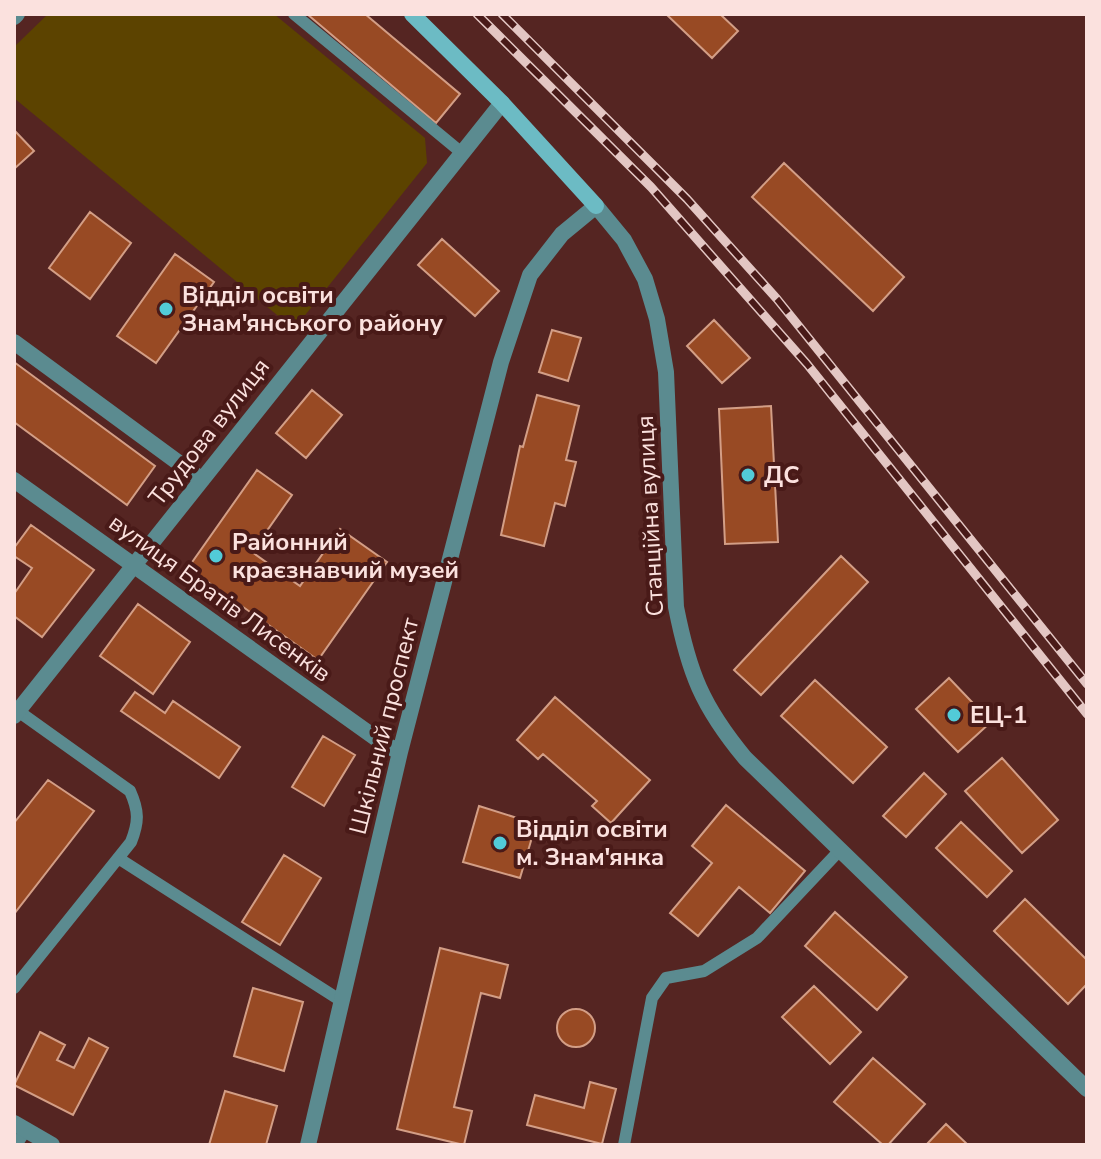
<svg xmlns="http://www.w3.org/2000/svg" width="1101" height="1159" font-family="'Nunito Sans',sans-serif">
<rect width="100%" height="100%" fill="#552522"/>
<path fill="#5c4300" d="M48,14H274L425,138L427,163L294,329L14,98V47Z"/>
<path fill="#984a24" stroke="#d39e86" stroke-width="2" d="M307,14H365L460,94L436,123Z
M666,14H720L738,31L712,58Z
M14,130L34,151L14,169Z
M784,163L904,277L873,311L752,197Z
M90,212L131,243L90,299L49,268Z
M442,239L499,291L475,316L418,265Z
M175,254L214,282L156,363L117,336Z
M714,320L750,358L722,383L687,346Z
M552,330L581,338L568,381L539,372Z
M14,362L155,466L127,505L14,422Z
M312,390L342,415L306,458L276,433Z
M537,395L579,406L566,460L576,462L565,506L555,503L544,546L501,535L520,446L523,447Z
M771,406L778,542L725,544L719,409Z
M257,470L292,495L252,552L300,586L340,529L387,562L318,660L188,568Z
M31,525L94,570L42,637L14,616V594L32,568L14,556V548Z
M841,556L868,582L761,695L734,670Z
M138,604L190,642L153,694L100,656Z
M949,678L991,722L958,752L916,709Z
M815,680L887,747L853,783L781,716Z
M135,692L165,713L173,701L240,747L219,778L121,711Z
M555,697L650,780L611,823L592,806L597,801L543,754L538,759L517,740Z
M323,736L355,755L324,806L292,787Z
M1002,758L1058,820L1022,853L965,791Z
M924,773L946,794L906,837L883,816Z
M48,780L94,811L14,914V823Z
M726,805L805,871L770,913L739,887L698,936L670,913L712,863L692,846Z
M479,806L536,824L520,878L463,862Z
M961,822L1012,871L987,897L936,848Z
M284,855L321,878L280,945L242,922Z
M1025,899L1087,960V984L1068,1004L994,931Z
M835,912L907,977L877,1010L805,946Z
M440,948L508,965L500,998L481,993L454,1107L472,1111L464,1145L397,1129Z
M814,986L861,1032L830,1064L782,1017Z
M253,988L303,1002L284,1071L234,1056Z
M557 1028a19 19 0 1 1 38 0a19 19 0 1 1-38 0Z
M40,1032L65,1045L57,1060L74,1068L89,1038L108,1048L73,1115L14,1085Z
M873,1058L925,1104L888,1145H883L834,1102Z
M590,1082L616,1089L602,1144L527,1125L535,1095L584,1108Z
M225,1091L277,1106L266,1145H209Z
M946,1124L968,1145H926Z"/>
<g fill="none" stroke-linecap="round" stroke-linejoin="round">
<path stroke="#5b8b90" stroke-width="12" d="M294,14L462,153
M118,858L343,1002
M14,988L131,842C139,822 139,811 130,791L18,711
M16,1145L26,1130
M624,1145L652,998L666,978L704,971L757,938L840,850"/>
<path stroke="#5b8b90" stroke-width="16" d="M14,17L17,14
M14,342L202,480
M14,480L384,744L400,752
M14,716L502,103
M14,1123L52,1145
M308,1145L400,752L501,362L530,275L562,234L596,206L624,240L645,279L657,319L666,372L676,607C689,673 702,706 745,758L1087,1089"/>
<path stroke="#6cbbc4" stroke-width="16" d="M412,14L502,103L596,206"/>
<defs>
<path id="rail" d="M477,14L651,187L807,364L1087,714
M502,14L687,199L777,299L1087,684"/>
</defs>
<use href="#rail" stroke="#e3c6c3" stroke-width="9"/>
<use href="#rail" stroke="#491a18" stroke-width="6" stroke-dasharray="18" stroke-linecap="butt"/>
</g>
<g fill="#52cbd8" stroke="#491a18" stroke-width="3">
<circle cx="166" cy="309" r="8"/>
<circle cx="748" cy="475" r="8"/>
<circle cx="216" cy="556" r="8"/>
<circle cx="954" cy="715" r="8"/>
<circle cx="500" cy="843" r="8"/>
</g>
<g text-anchor="middle" stroke-width="8" stroke-linejoin="round" paint-order="stroke">
<g font-size="24" font-weight="bold" fill="#fbe1de" stroke="#491a18" text-anchor="start">
<text x="182" y="303">Відділ освіти<tspan x="182" dy="28">Знам'янського району</tspan></text>
<text x="764" y="483">ДС</text>
<text x="232" y="550">Районний<tspan x="232" dy="28">краєзнавчий музей</tspan></text>
<text x="970" y="723">ЕЦ-1</text>
<text x="516" y="837">Відділ освіти<tspan x="516" dy="28">м. Знам'янка</tspan></text>
</g>
<g font-size="24" fill="#fbe1de" stroke="#491a18">
<text transform="translate(209 432) rotate(-52)" y="8">Трудова вулиця</text>
<text transform="translate(650 516) rotate(-93)" y="8">Станційна вулиця</text>
<text transform="translate(220 598) rotate(36)" y="8">вулиця Братів Лисенків</text>
<text transform="translate(384 726) rotate(-76)" y="8">Шкільний проспект</text>
</g>
</g>
<rect width="1101" height="1159" fill="none" stroke="#fbe1de" stroke-width="32"/>
</svg>
